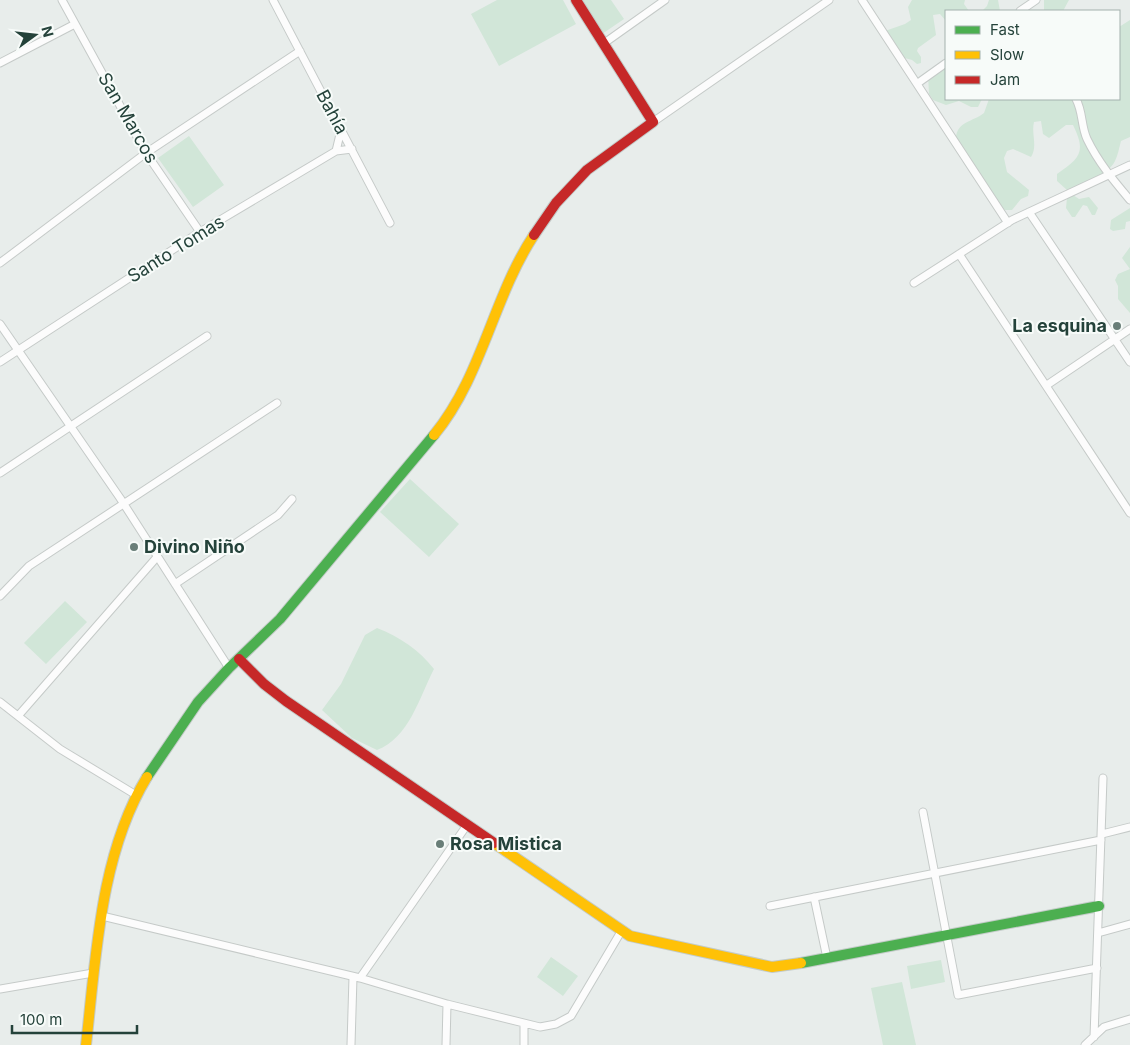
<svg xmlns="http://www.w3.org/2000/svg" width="1130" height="1045" font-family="Inter,sans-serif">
<rect width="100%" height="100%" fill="#e8edeb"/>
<path fill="#d1e6d8" d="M497,0H563L576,24L499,66L471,14Z
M582,0H611L624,19L602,34Z
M912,0H965L964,4L969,11H946V21L940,14L933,15L936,35L918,48L917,51L921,57V63L917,64L912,60L901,57L885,31L905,24L911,20L908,7Z
M989,0H998L1000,11H982L987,6Z
M1044,0H1069L1063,11H1044Z
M1130,20V137L1121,141C1119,148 1118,155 1115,161C1109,174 1081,187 1067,190L1057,181V174C1079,158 1087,153 1073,125H1066L1049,138L1043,134L1041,121L1034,122C1031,134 1038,146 1031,157L1013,149L1007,151L1004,158L1007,172L1029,190L1028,196L1021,199L1012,210H1005L994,202L956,138C957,121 973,122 984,113L989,99H1119V27Z
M946,62V99H982L978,107H971L959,101L946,105L933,100L929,94L928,74Z
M189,136L224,185L193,207L158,158Z
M1073,195L1079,199L1089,197L1098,208L1095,215H1092L1087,206L1083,205L1075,217H1072L1066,208L1067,198Z
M1130,208V221L1126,222L1125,229L1113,231L1110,229L1111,220Z
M1130,247V313L1118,299V286L1115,280L1118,274L1130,269L1122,258Z
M410,479L459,524L429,557L380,512Z
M65,601L87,622L46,664L24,643Z
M377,628C400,637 419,650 434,669C419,698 409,738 377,750L352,738L322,710L341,684L365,635Z
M551,957L578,976L563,996L537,977Z
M941,960L945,982L911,989L907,966Z
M902,982L916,1045H883L871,988Z"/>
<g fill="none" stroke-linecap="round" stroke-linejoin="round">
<defs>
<path id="street" d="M62,0L146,153L200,232
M273,0L390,223
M862,0L1008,223
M1020,11L1036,0
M603,44L665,0
M0,63L75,24
M918,83L946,63
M1076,99C1083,112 1081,126 1087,139C1098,162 1114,181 1130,200
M653,122L829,0
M336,151L341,130
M1029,212L1130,362
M959,254L1130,513
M0,263L146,153L300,51
M914,283L1012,220L1130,165
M0,324L120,498L229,668
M0,362L200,232L336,151L352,149
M1047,385L1130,329
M0,473L207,336
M175,584L278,515L292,499
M0,596L29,566L277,403
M0,702L60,749L136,795
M18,716L157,557
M923,812L958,995L1097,968
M1102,834L1130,827
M814,897L827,958
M770,906L1101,840
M102,916L360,978L447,1004L540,1027L556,1024L571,1016L622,930
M1098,933L1130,924
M360,978L467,825
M0,989L93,973
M524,1024V1045
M1094,1037L1103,778
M351,1045L353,977
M446,1045L447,1004
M1085,1045L1104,1027L1130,1019"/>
<path id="fast" d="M147,777L198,702L229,668L280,619L434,435
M801,963L1099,906"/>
<path id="slow" d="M434,435C482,377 493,297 534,235
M494,843L630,936L772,967L801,963
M86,1045C96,957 100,854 147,777"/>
<path id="jam" d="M534,235L556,203L587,170L653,122L576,0
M239,659L264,684L286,701L494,843"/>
</defs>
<use href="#street" stroke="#c5cac8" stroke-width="9"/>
<use href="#fast" stroke="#c3cbc8" stroke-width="12"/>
<use href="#slow" stroke="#c3cbc8" stroke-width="12"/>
<use href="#jam" stroke="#c3cbc8" stroke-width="12"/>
<use href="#street" stroke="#fcfcfc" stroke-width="7"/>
<use href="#fast" stroke="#4caf50" stroke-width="10"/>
<use href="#slow" stroke="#ffc107" stroke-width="10"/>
<use href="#jam" stroke="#c62828" stroke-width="10"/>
</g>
<g fill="#697e78" stroke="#f7fbf9" stroke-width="2">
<circle cx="1117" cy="326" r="5"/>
<circle cx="134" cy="547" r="5"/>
<circle cx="440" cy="844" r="5"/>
</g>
<g text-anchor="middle" stroke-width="4" stroke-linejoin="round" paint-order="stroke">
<g font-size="18" fill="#24423a" stroke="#f7fbf9">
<text transform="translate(332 112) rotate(62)" y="6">Bahía</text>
<text transform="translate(128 118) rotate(60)" y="6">San Marcos</text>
<text transform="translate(176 249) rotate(-32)" y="6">Santo Tomas</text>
</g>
<g font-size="18" font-weight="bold" fill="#24423a" stroke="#f7fbf9" text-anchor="start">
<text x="1107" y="332" text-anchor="end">La esquina</text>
<text x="144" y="553">Divino Niño</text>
<text x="450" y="850">Rosa Mistica</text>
</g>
</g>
<rect x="945" y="10" width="175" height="90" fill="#f7fbf9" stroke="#a3b1ad"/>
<rect x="955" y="26" width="25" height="8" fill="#4caf50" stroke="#a3b1ad"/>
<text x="990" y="35" font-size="15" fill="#24423a">Fast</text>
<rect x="955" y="51" width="25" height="8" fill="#ffc107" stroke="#a3b1ad"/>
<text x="990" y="60" font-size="15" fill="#24423a">Slow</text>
<rect x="955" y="76" width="25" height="8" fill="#c62828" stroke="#a3b1ad"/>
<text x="990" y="85" font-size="15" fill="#24423a">Jam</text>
<g transform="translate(35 35) rotate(75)" stroke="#f7fbf9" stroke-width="4" paint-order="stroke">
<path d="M0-4L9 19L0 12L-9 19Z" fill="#24423a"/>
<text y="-8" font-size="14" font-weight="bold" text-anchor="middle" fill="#24423a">N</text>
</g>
<path d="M12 1025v8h125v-8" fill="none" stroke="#24423a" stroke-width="2.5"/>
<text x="20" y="1025" font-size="15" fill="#24423a" stroke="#f7fbf9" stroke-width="4" paint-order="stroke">100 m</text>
</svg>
